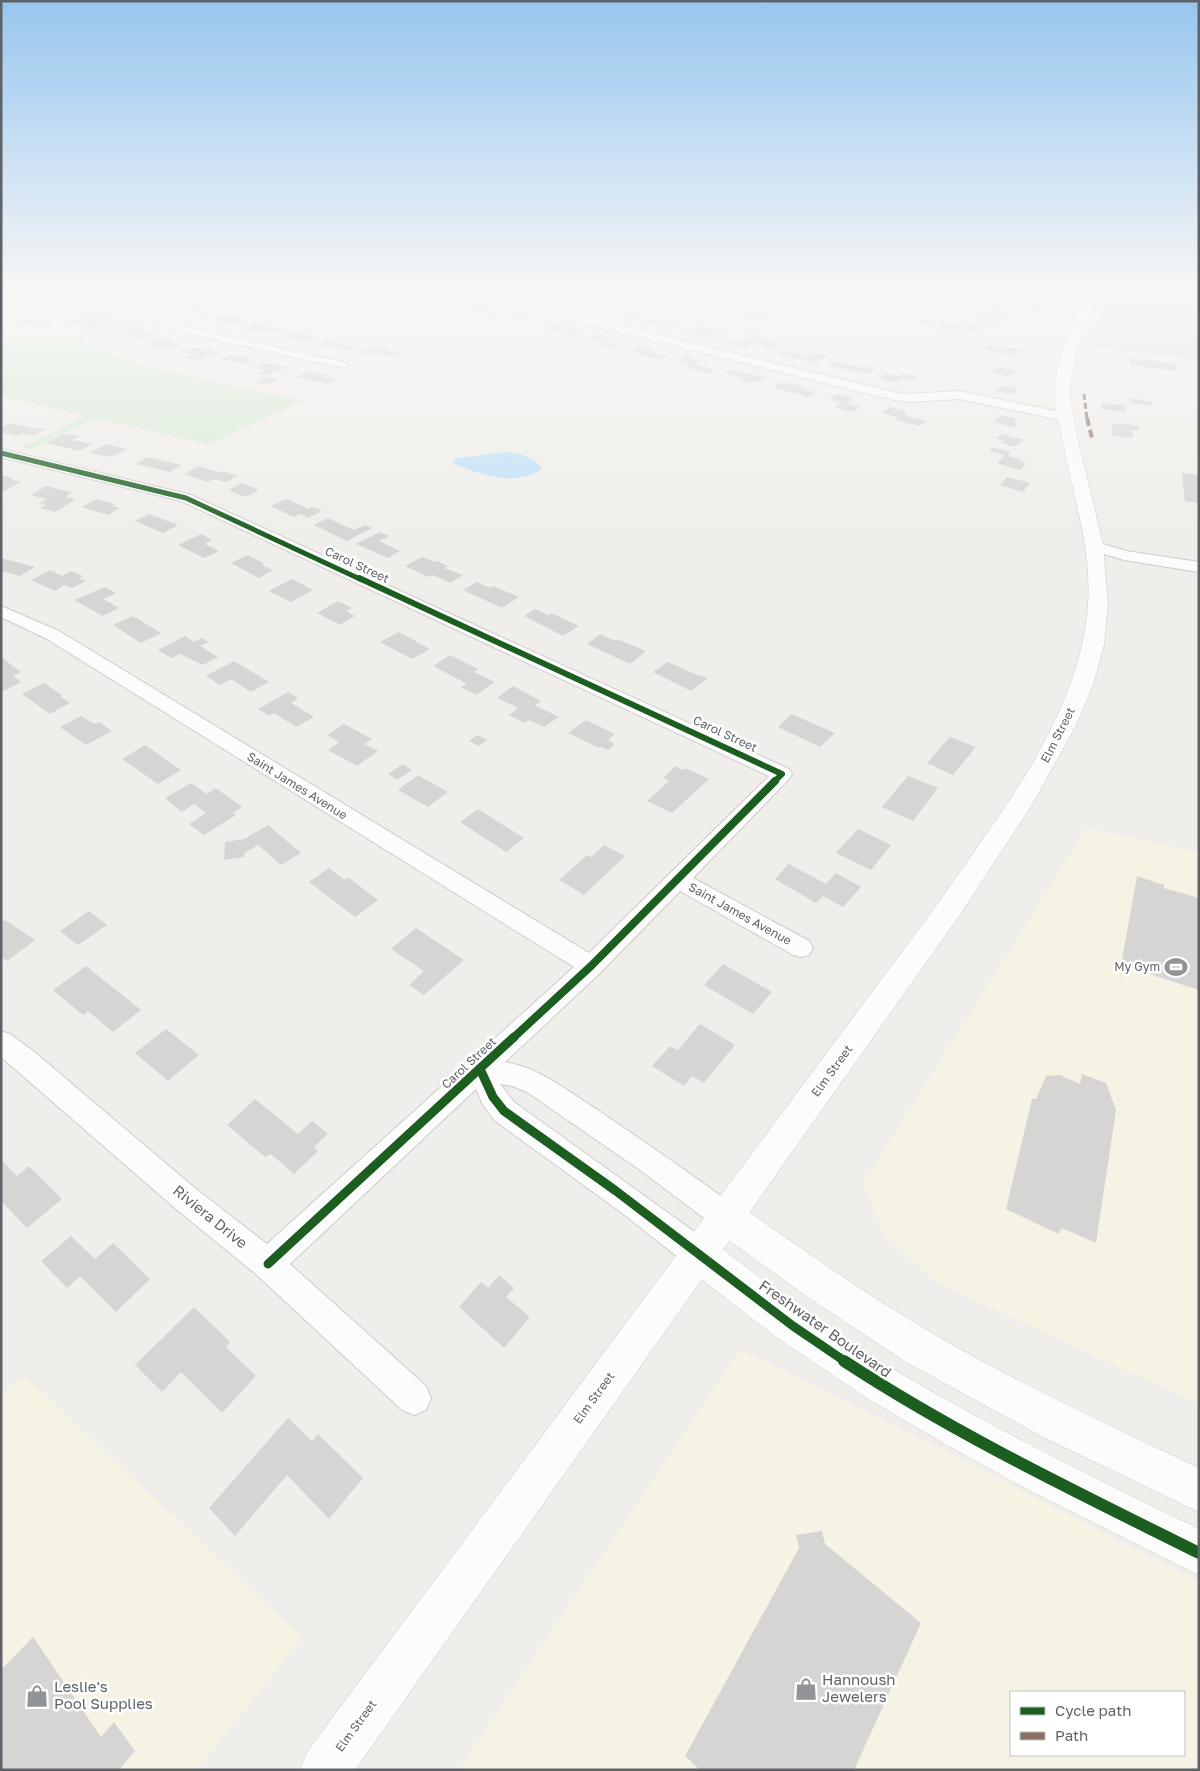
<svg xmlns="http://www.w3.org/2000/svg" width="1200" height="1771" font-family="'Golos Text',sans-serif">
<rect width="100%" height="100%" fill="#efeeea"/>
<path fill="#f7f3e4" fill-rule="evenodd" d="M1087,828L1199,853V1404L938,1283L885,1236L863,1184Z
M740,1350L915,1436L1199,1582V1770H459ZM1011,1692H1184V1755H1011Z
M24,1376L302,1637L197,1770H1V1396Z"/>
<path fill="#e2e0da" d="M1108,292H1199V360L1088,346L1102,315Z"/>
<path fill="#d8ebd6" d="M142,319L147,322L79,341L144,366L303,401L209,444L95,418L31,449L22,447L85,416L1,396V341L72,339Z"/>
<path fill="#bfe0f9" d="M505,452C520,454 531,455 541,467V470C510,487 482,475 452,463L457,458Z"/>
<path fill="#d6d5d3" d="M125,292H144L148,294L125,300L118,296L129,294Z
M222,292H242V293L218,298L210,296Z
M539,292L543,293L535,297L521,293Z
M578,293L588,296L578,300L602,304L594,308L580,304L575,307L562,302Z
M406,295L416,298L407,302L397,299Z
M438,295L463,302L451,307L441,304L445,302L429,298Z
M1032,305L1046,307L1043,314L1029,312Z
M473,306L491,309L487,310L498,312L491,316L465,309Z
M194,307L205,311L210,314L201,316L184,310Z
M993,307L1013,311L998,323L994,322L976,333L963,330Z
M625,308L642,311L639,312L644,314L636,317L620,313L615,315L601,312L608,309L618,311Z
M725,308L741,311L737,314L727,311L723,314L716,313Z
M264,309L275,311L266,315L255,313Z
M755,310L769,313L756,320L742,317Z
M515,314L528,318L520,321L507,318Z
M224,315L231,317L238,315L244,317L238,319L246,322L236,325L208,320Z
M649,318L666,323L671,320L681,322L674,326L660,323L655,325L641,322Z
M70,319H113L115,322L105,323L102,327H84L87,324L65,325Z
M924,319L939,322L934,326L918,323Z
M23,320L52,321L48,324L19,325Z
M943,321L955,325L960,321L970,323L961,330L950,327L946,329L935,327Z
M256,324L283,329L275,333L243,330Z
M555,324L585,332L575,337L545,329Z
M136,325L143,329L137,330L142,332L147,331L154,334L135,339L117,331Z
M697,326L712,330L723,331L715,336L708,334L703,337L687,332Z
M291,332L318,337L311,341L303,342L283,336Z
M598,334L612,338L606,341L618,345L609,349L597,345L602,343L587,339Z
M752,335L770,339L766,341L777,344L770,348L754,343L747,347L730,343L738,339L746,341L749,339H746Z
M160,337L176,343L181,345L167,350L150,348L156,345L147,342Z
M328,341L358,347L350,351L319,345Z
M382,345L389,347L385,349L400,353L391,357L373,353L368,355L357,353L370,346L377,348Z
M640,345L655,349L649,352L667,356L660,360L637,354L640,352L630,350Z
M988,345L997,347L998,345L1021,350L1015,356L984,350Z
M193,347L211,350L219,353L199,360L186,357L192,354L181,352Z
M784,350L807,356L812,352L827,356L817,362L777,355Z
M231,354L244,357L254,360L245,364L220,359Z
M687,357L702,361L695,364L716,370L708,374L685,367L690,365L678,361Z
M1130,358L1178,364L1177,371L1130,365Z
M834,361L861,368L863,366L876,369L869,374L827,366Z
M266,363L288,367L266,375L259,374L266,370L256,368Z
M998,367L1016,371L1009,377L990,372Z
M732,369L766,378L760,382L755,381L752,383L743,381L746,379L725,373Z
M307,371L329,375L326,377L337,379L328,384L296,377Z
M885,373L898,376L902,373L917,377L912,381L901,379L896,383L878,378Z
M266,377L277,379L267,385L256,382Z
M781,382L803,386L800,388L815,392L808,397L773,387Z
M1003,385L1019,389L1011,394L995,390Z
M836,394L853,399L847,403L860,407L853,412L835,407L842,402L829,399Z
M1130,398L1152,402V405L1130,403Z
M1101,403L1126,405L1127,409H1125V412L1102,409Z
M890,407L908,412L904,415L927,421L919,426L896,420L899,418L881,412Z
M1001,415L1017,419L1013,423L1018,424L1014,427L993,422Z
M11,423L32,428L46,429L33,436L21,433L16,436L1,432V427Z
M1117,423L1139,426V431L1132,430L1133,438L1112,435V424L1117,425Z
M63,434L80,436L72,440L92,444L80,451L46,443Z
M1002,434L1024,440L1015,447L1001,443L1004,440L996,438Z
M106,444L127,449L112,457L89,453Z
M993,447L1011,452L1008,456L1022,460L1020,462L1026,463L1020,470L997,463L1005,455L989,451Z
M147,457L181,465L170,472L136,464Z
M199,466L220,473L222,471L238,476L226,482L214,479L208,482L184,474Z
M1182,473L1199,475V503L1185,501Z
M1,475L12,478L10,479L21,482L4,491L1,490Z
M1007,477L1030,483L1023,492L1000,485Z
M242,483L259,490L245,497L228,490Z
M46,486L72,492L65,497L76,499L55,512L40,508L47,505L39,503L47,499L31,495Z
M97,499L115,504L112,506L120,508L108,515L82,507Z
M287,499L309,509L313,507L322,511L308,518L301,514L294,517L271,506Z
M149,514L178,525L163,533L135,521Z
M328,518L354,530L365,525L372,528L347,541L314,525Z
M380,532L389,536L379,541L400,551L388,558L356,544Z
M201,534L212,540L205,544L219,551L204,558L178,545Z
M248,555L264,564L262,565L273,570L259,578L231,563Z
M422,557L435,562L437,561L448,566L444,568L463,575L450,583L433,575L428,577L405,566Z
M1,558L35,567L20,576L1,571Z
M50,570L62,576L71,571L83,576L79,578L86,581L72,588L64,585L55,591L31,580Z
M292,579L313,590L291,602L269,591Z
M477,582L490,588L493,586L519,597L502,608L463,590Z
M105,587L116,593L103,599L119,608L103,616L74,600Z
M338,601L352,608L346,611L355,616L340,625L317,613Z
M535,609L548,615L551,613L579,626L563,636L524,616Z
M133,616L161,633L141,643L113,625Z
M399,632L430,649L412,659L380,642Z
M600,634L615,641L617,639L646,651L630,664L587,644Z
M185,636L194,642L202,638L209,642L200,646L218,657L203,665L180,654L171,658L158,650Z
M450,655L478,669L474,672L495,682L476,695L461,687L467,684L433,666Z
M1,657L21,672L13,676L21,682L1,692Z
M234,661L269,682L251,692L231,679L220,685L206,676Z
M668,662L695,674L708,678L691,691L653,672Z
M44,683L62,695L60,696L70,703L50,714L22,694Z
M513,686L541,701L535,705L559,717L544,727L529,720L525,723L509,715L518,708L497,698Z
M288,692L298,698L291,703L314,717L296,727L274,713L269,716L258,709Z
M791,714L835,733L820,747L778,727Z
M81,716L94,724L99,722L112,731L86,745L60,727Z
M586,720L615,734L608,740L615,744L608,750L601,747L599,748L568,733Z
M344,724L372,739L364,744L378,751L357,766L328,750L339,742L327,735Z
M477,735L487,740L479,746L469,741Z
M950,737L976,747L953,775L927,763Z
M145,745L181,770L158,784L122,759Z
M403,764L412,770L397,780L388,774Z
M675,766L682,770L685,768L709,779L672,813L647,801L669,781L663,778Z
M418,775L448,792L428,807L398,790Z
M908,776L938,788L913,821L882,807Z
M191,783L207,794L216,788L242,807L233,813L236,815L204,835L189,824L206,813L194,804L182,812L165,798Z
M478,809L524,838L506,852L460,822Z
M268,825L301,853L281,865L258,845L244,853V857L224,860L225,842L244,839Z
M858,829L891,845L871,870L836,853Z
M604,845L625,856L584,895L559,880L587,855L591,857Z
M789,864L826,884L836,873L861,887L843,907L823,896L816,903L775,879Z
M329,868L343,879L349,878L378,900L355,917L309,882Z
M1137,876L1164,885V888L1199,898V990L1121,965Z
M89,911L107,925L78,945L60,931Z
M5,920L35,940L7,961L1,957V922Z
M416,928L464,960L424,995L409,985L424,971L391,949Z
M723,964L772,992L753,1014L704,985Z
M86,966L141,1010L113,1032L88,1011L83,1015L53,990Z
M700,1024L735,1045L704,1083L692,1076L684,1086L652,1066L670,1046L678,1050Z
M166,1029L199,1055L168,1081L135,1053Z
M1082,1074L1106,1083L1116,1110L1096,1243L1062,1228L1058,1234L1006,1209L1032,1099H1036L1046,1076L1060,1075L1080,1084Z
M255,1099L298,1134L312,1121L328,1134L314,1147L318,1151L294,1174L271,1154L265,1157L227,1125Z
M1,1160L17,1176L29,1166L62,1199L27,1228L1,1201Z
M71,1236L95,1259L113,1243L150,1279L116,1312L80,1276L67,1288L41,1261Z
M499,1275L514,1288L506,1297L530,1317L504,1348L459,1307L481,1282L488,1288Z
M194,1307L230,1342L226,1347L256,1376L222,1413L181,1372L162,1392L135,1365Z
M288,1418L312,1441L318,1434L363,1478L329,1519L287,1475L235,1536L209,1508Z
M822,1531L825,1544L921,1623L854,1770H700L685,1756L799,1548L796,1535Z
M33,1637L101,1737L114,1722L135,1751L119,1770H1V1670Z"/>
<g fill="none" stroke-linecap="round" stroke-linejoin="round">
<defs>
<path id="minor" d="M179,292H195L148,308L184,327L343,362L349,365L343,368L177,331L137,311L1,315V309L138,305Z
M464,292H482L894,392L908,394L959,391L1065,413L1071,417L1065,421L959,399L908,402L894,400L465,294Z
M1,449L191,495L789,769L792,774L789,779L693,878L809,941L813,948L809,955L801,957L793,955L680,891L600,973L505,1062C540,1068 569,1092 599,1111C645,1142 691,1174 736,1207L741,1217L736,1227L726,1231L716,1227L640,1170L527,1092L512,1086L500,1084L514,1102L710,1243L714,1254L710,1265L699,1269L688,1265L622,1213L494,1120L483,1105L476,1089L290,1264L426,1386L431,1398L426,1410L414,1415L402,1410L257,1275L176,1209L1,1057V1031L10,1034L32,1050L196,1189L267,1244L574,967L47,639L1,617V606L59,631L589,953L769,776L181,501L1,457Z
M1093,541L1126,551L1199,562V572L1124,560L1088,549L1085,546L1088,543Z"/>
<path id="tertiary" d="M726,1200L739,1205C803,1250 867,1295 935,1335C1020,1384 1110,1426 1199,1468V1512L1043,1437L906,1362L809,1298L713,1229L708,1217L713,1205Z
M699,1236L712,1241C765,1282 818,1322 875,1358C979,1422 1089,1475 1199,1529V1575L1025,1488L947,1445L870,1400L776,1337L686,1267L681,1254L686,1241Z"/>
<path id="secondary" d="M1087,292H1099L1076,354L1069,393L1079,445L1103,544L1108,604L1104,645L1093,685L1076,725L1033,803L959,916L355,1770H300L307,1752L939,902C1001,811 1079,718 1088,605C1092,548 1072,492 1062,437C1059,423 1054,407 1055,392C1055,357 1074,324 1087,292Z"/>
</defs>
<use href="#minor" stroke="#cbcccc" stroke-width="2"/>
<use href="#tertiary" stroke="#cbcccc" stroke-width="1"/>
<use href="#secondary" stroke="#cacacb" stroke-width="1"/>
<use href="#minor" fill="#fdfcfc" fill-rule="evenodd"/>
<use href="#tertiary" fill="#fdfcfc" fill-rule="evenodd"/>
<use href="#secondary" fill="#fdfcfc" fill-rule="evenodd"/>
<path stroke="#8d6e63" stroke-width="3" stroke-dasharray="6 3" stroke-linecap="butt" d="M1084,394L1087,419"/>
<path stroke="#8d6e63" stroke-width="4" stroke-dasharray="8 4" stroke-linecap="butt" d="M1087,418L1092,438"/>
<defs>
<path id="cycleway-far4" d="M1,453L186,498L362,580"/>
<path id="cycleway-far3" d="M359,578L782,774L774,782"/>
<path id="cycleway-far2" d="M513,1038L591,966L775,781"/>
<path id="cycleway-far1" d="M480,1069L493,1097L504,1111L616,1191L793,1326L846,1362
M268,1264L514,1037"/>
<path id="cycleway" d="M844,1361C957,1435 1079,1493 1199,1553"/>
</defs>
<use href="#cycleway-far4" stroke="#fff" stroke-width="7"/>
<use href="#cycleway-far3" stroke="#fff" stroke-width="9"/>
<use href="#cycleway-far2" stroke="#fff" stroke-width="11"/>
<use href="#cycleway-far1" stroke="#fff" stroke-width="12"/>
<use href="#cycleway" stroke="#fff" stroke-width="15"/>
<use href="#cycleway-far4" stroke="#1b5e20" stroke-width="5"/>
<use href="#cycleway-far3" stroke="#1b5e20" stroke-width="6"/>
<use href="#cycleway-far2" stroke="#1b5e20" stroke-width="8"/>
<use href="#cycleway-far1" stroke="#1b5e20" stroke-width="9"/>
<use href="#cycleway" stroke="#1b5e20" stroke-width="12"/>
</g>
<linearGradient id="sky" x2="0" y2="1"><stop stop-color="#97c6ef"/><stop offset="0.54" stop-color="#f8f7f6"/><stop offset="1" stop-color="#f8f7f6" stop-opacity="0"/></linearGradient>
<rect width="1200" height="540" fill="url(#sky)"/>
<defs>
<symbol id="stadium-bare" viewBox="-9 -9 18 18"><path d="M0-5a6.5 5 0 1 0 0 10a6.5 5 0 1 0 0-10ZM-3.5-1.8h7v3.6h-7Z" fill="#919496" stroke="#fff" stroke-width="2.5" paint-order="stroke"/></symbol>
<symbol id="shop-bare" viewBox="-9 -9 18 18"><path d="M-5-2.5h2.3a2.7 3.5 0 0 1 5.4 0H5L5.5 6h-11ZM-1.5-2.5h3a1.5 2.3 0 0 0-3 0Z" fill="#919496" stroke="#fff" stroke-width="2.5" paint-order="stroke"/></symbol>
</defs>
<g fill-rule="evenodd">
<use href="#stadium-bare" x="1160" y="951" width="32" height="32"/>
<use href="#shop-bare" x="790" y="1673" width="32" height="32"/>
<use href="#shop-bare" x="21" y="1680" width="32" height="32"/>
</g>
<g text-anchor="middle" stroke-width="5" stroke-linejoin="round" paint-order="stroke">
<g font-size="12" fill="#5f6368" stroke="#fff">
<text transform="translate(357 565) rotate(25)" y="4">Carol Street</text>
<text transform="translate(725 734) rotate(25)" y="4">Carol Street</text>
<text transform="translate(1058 735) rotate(-63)" y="4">Elm Street</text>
<text transform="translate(297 786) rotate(32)" y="4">Saint James Avenue</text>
<text transform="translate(740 914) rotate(29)" y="4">Saint James Avenue</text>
<text transform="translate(469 1063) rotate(-43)" y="4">Carol Street</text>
<text transform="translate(832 1071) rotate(-54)" y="4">Elm Street</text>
<text transform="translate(594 1398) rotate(-54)" y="4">Elm Street</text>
<text transform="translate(356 1726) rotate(-54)" y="4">Elm Street</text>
</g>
<g font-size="12" fill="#5f6368" stroke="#fff" text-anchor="end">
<text x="1160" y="971">My Gym</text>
</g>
<g font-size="15" fill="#5f6368" stroke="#fff">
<text transform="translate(210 1217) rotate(39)" y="5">Riviera Drive</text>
<text transform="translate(825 1329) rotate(35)" y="5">Freshwater Boulevard</text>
</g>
<g font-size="15" fill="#5f6368" stroke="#fff" text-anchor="start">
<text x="822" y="1685">Hannoush<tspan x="822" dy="17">Jewelers</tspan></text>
<text x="54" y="1692">Leslie's<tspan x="54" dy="17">Pool Supplies</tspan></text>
</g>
</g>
<rect width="1200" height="1771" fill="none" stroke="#5f6368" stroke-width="5"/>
<rect x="1010" y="1691" width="175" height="65" fill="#ffffff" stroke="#bfc1c3"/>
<rect x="1020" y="1707" width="25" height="8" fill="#1b5e20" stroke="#bfc1c3"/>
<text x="1055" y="1716" font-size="15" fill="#5f6368">Cycle path</text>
<rect x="1020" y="1732" width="25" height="8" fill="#8d6e63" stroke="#bfc1c3"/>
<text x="1055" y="1741" font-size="15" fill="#5f6368">Path</text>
</svg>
